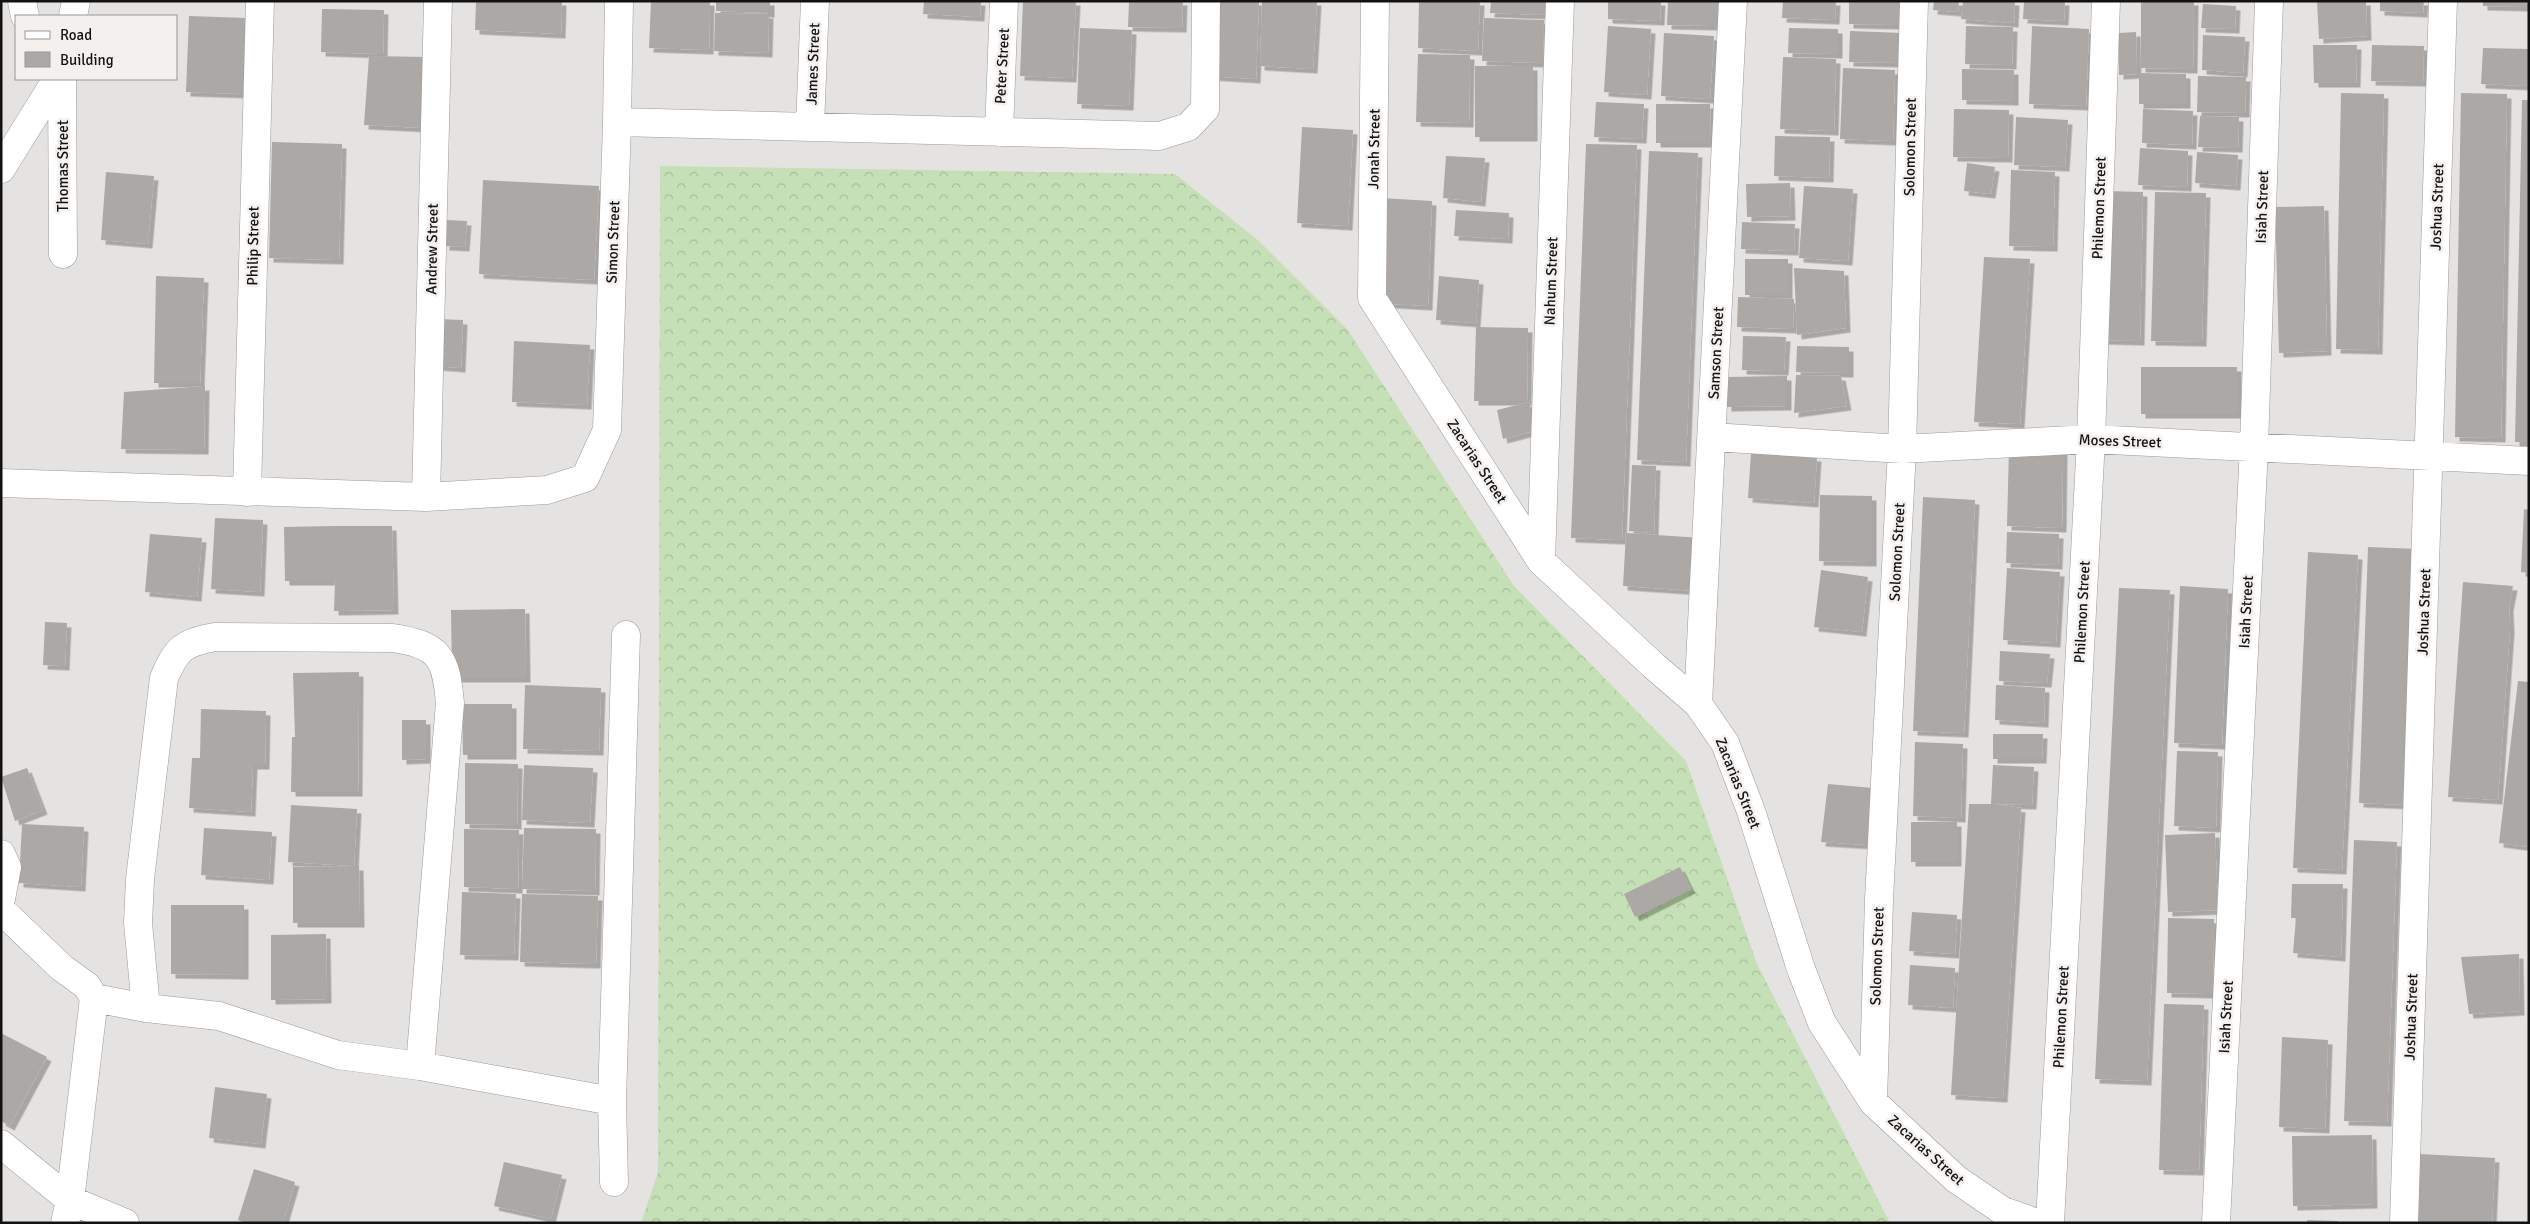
<svg xmlns="http://www.w3.org/2000/svg" width="2530" height="1224" font-family="Signika,sans-serif">
<defs>
<pattern id="forest-crowns" width="20" height="18" patternUnits="userSpaceOnUse" patternTransform="scale(1.25)"><rect width="20" height="18" fill="#c5dfb6"/><path d="M2 6a3 3 0 1 1 6 0M12 15a3 3 0 1 1 6 0" fill="none" stroke="#a8be9b"/></pattern>
<filter id="shadow"><feDropShadow dx="4.5" dy="4.5" stdDeviation="0" flood-color="#0004"/></filter>
</defs>
<rect width="100%" height="100%" fill="#e5e3e1"/>
<path fill="url(#forest-crowns)" d="M660,166L1175,174L1259,241L1347,329L1514,586L1686,761L1757,964L1890,1223H641L658,1172Z"/>
<path fill="#aba8a6" filter="url(#shadow)" d="M476,1H562L561,34L475,30Z
M651,1H710L709,50L649,48Z
M716,1H770V13L716,11Z
M924,1H981L980,17L923,14Z
M1023,1H1076L1072,78L1020,76Z
M1129,1H1183L1182,28L1128,27Z
M1211,1H1259L1256,79L1208,76Z
M1262,1H1317L1313,69L1260,66Z
M1419,1H1480L1478,51L1418,48Z
M1491,1H1548V15L1490,13Z
M1608,1H1661L1660,21L1608,19Z
M1668,1H1719L1718,26L1667,25Z
M1783,1H1836L1835,20L1782,18Z
M1849,1H1900L1899,25L1849,24Z
M1934,1H1959L1958,12L1933,10Z
M1963,1H2015L2014,23L1961,19Z
M2024,1H2065L2064,21L2023,19Z
M2141,1H2194L2193,69L2141,68Z
M2317,1H2366L2367,36L2319,39Z
M2380,1H2424L2423,13L2380,11Z
M2483,1H2529V7L2483,6Z
M2203,4L2236,6L2235,29L2201,28Z
M322,9L384,10L383,54L321,52Z
M715,13L769,14L768,53L714,51Z
M189,16L247,18L245,94L186,92Z
M1484,18L1544,20L1543,63L1482,61Z
M1608,26L1651,29L1647,95L1604,92Z
M1966,26L2013,27L2012,65L1965,64Z
M2032,26L2089,29L2086,106L2029,104Z
M1080,28L1132,30L1129,106L1077,104Z
M1789,28L1838,29V54L1788,53Z
M1850,31L1903,33L1902,63L1849,62Z
M2136,32L2137,74L2119,75V33Z
M1664,33L1714,36L1710,99L1661,96Z
M2203,35L2245,37L2243,73L2202,70Z
M2313,45H2357L2356,83H2314Z
M2372,45L2424,46L2423,82L2371,81Z
M2483,48L2529,49V86L2481,84Z
M1418,54L1470,55L1469,123L1416,122Z
M369,56L428,57L424,128L364,125Z
M1783,57L1836,59L1834,131L1780,129Z
M1475,66H1533V137H1475Z
M1843,68L1895,70L1893,141L1840,139Z
M1962,69L2014,70V101L1962,100Z
M2139,73L2186,74V104H2139Z
M2198,76L2246,77L2245,113L2197,112Z
M2341,93L2384,94L2378,350L2336,349Z
M2461,93L2507,94L2501,438L2455,437Z
M2522,100H2529V442H2515Z
M1596,102L1644,104L1642,139L1594,137Z
M1656,104H1710L1711,143H1656Z
M1954,109L2009,110L2008,158L1953,157Z
M2143,109L2193,111L2192,145L2142,143Z
M2200,116L2239,117L2238,148L2198,147Z
M2016,117L2068,120L2065,167L2014,165Z
M1302,127L1353,130L1348,226L1297,223Z
M1775,136L1830,137L1829,178L1774,176Z
M272,142L342,144L339,260L269,258Z
M1586,144L1637,145L1622,540L1571,538Z
M2140,148L2188,151L2187,187L2138,185Z
M1649,151L1698,153L1686,462L1637,460Z
M2197,152L2238,155L2236,186L2195,183Z
M1446,156L1485,158L1481,202L1443,198Z
M1967,163L1995,167L1991,194L1964,191Z
M2011,170L2055,172L2053,247L2009,246Z
M106,172L154,176L148,244L101,240Z
M483,180L599,186L594,280L479,274Z
M1790,183L1791,216L1747,217L1746,184Z
M1804,186L1853,189L1848,261L1799,258Z
M2105,191L2143,192L2140,341L2100,340Z
M2155,192L2206,193L2202,342L2151,341Z
M1381,198L1432,201L1428,306L1376,303Z
M2324,206L2327,351L2279,353L2275,207Z
M1456,210L1509,213L1508,239L1454,236Z
M446,220L467,221L465,247L445,246Z
M1742,222L1795,224L1794,251L1741,249Z
M1984,257L2030,259L2020,424L1974,422Z
M1745,259H1788V295H1745Z
M1794,268L1844,271L1846,328L1797,335Z
M156,276L204,278L200,383H154Z
M1439,276L1479,280L1476,323L1436,320Z
M1738,297L1794,299L1793,329L1737,327Z
M437,319L463,320L461,368L435,366Z
M1476,327L1528,328L1527,401H1474Z
M1743,336L1786,337L1784,371L1742,370Z
M514,341L590,345L587,405L512,402Z
M1797,346L1849,347V373L1796,372Z
M2141,367H2237V414H2141Z
M1796,375L1841,376L1847,406L1794,413Z
M1787,376V406L1727,407V377Z
M205,386L204,450L121,449L124,392Z
M1529,402L1537,430L1503,439L1497,410Z
M2009,448L2063,450L2062,528L2007,526Z
M1751,453L1817,457L1814,503L1748,498Z
M1632,465L1656,466L1654,533L1629,531Z
M1820,495L1872,496V562L1819,561Z
M1923,497L1975,500L1964,733L1913,731Z
M2524,509L2529,510V573L2521,572Z
M215,518L263,520L260,592L211,589Z
M334,526H392L394,610L334,611L335,581H285L284,527Z
M2007,532L2059,534L2058,565L2006,563Z
M1626,533L1702,538L1698,591L1623,586Z
M150,534L202,538L197,597L145,592Z
M2368,547L2418,549L2409,805L2359,803Z
M2308,552L2358,555L2342,870L2293,868Z
M2007,568L2060,572L2056,643L2003,640Z
M1821,570L1868,577L1862,632L1814,627Z
M2463,582L2513,586L2509,607L2510,629L2498,800L2448,797Z
M2180,586L2228,589L2222,745L2174,743Z
M2119,588L2170,590L2147,1081L2095,1079Z
M525,609L526,678H452L451,610Z
M45,622L67,623L65,666L43,665Z
M2000,651L2050,654L2047,683L1999,681Z
M359,672L358,792H291L292,737H295L293,673Z
M2518,681L2529,682V847L2499,843Z
M525,685L601,688L599,751L523,749Z
M1996,685L2045,688L2044,723L1995,720Z
M462,704H512V755H463Z
M201,709L266,711L265,765H253L251,812L189,808L192,758H200Z
M402,720H426V759L402,760Z
M1993,734H2043L2042,759H1993Z
M1915,742L1963,744L1961,818L1913,816Z
M2177,751L2218,752L2216,828L2174,826Z
M465,763L518,764L517,825L465,824Z
M524,765L593,768L590,823L522,820Z
M1993,765L2034,767L2032,805L1994,804L2021,808L2003,1098L1951,1095L1969,804H1991Z
M27,768L43,810L15,821L1,777Z
M1828,784L1873,788L1869,845L1821,842Z
M291,805L357,809L354,866L288,862Z
M1911,822H1957V862H1911Z
M22,824L84,827L81,887L19,883Z
M204,828L272,832L269,880L201,875Z
M524,828L596,829L595,891L522,889Z
M464,829L519,830L518,889L464,887Z
M2215,833L2218,910L2168,912L2165,835Z
M2354,840L2397,842L2387,1122L2344,1121Z
M359,866L360,923H293V867Z
M1680,867L1691,889L1635,917L1624,894Z
M2292,884H2343L2341,957L2293,953L2296,918H2291Z
M462,892L516,894L514,956L460,955Z
M522,894L598,896L596,964L520,962Z
M171,905H244V975L171,974Z
M1912,912L1957,915L1955,954L1909,951Z
M2168,918L2214,919L2213,994L2167,993Z
M326,934L327,999L271,1000V935Z
M2519,954L2520,1011L2469,1014L2461,957Z
M1910,965L1955,968L1953,1008L1908,1005Z
M2164,1004L2204,1005L2199,1171L2159,1170Z
M1,1033L47,1057L10,1126L1,1121Z
M2282,1037L2328,1040L2325,1129L2279,1127Z
M215,1087L267,1094L261,1144L209,1138Z
M2372,1135L2373,1204L2293,1206L2292,1136Z
M2420,1154L2495,1158L2492,1223H2417Z
M504,1162L562,1175L551,1219L494,1206Z
M254,1169L295,1182L283,1223H246L238,1220Z
M2307,1220L2338,1221V1223H2307Z"/>
<g fill="none" stroke-linecap="round" stroke-linejoin="round">
<defs>
<path id="minor" d="M22,1L25,16
M1375,1L1372,298L1541,561L1654,666L1698,704L1725,743L1751,811L1801,969L1822,1023L1873,1102L1956,1179L2003,1211L2037,1223
M73,16L76,1
M62,79L63,254
M617,122L1159,136L1188,127L1205,109L1206,1
M810,126L815,1
M999,132L1004,1
M1,169L57,79
M1712,437L1902,449L2091,439L2529,461
M1,483L426,497L547,490L585,478L607,430L617,122L619,1
M247,492L260,1
M426,497L438,1
M1541,561L1560,1
M1698,704L1733,1
M1,854L7,867L1,899
M1,910L62,968L87,986L94,998L70,1200L65,1223
M94,998L146,1008L219,1016L338,1055L420,1066L612,1101
M146,1008L138,923L140,879L164,678C177,648 183,643 215,637L393,638C440,645 446,658 450,703L420,1066
M1873,1102L1879,900L1902,449L1914,1
M1,1144L70,1200L125,1223
M614,1182L612,1101L626,635
M2050,1223L2091,439L2106,1
M2216,1223L2254,447L2269,1
M2404,1223L2443,1"/>
</defs>
<use href="#minor" stroke="#9c9a97" stroke-width="29"/>
<use href="#minor" stroke="#fff" stroke-width="28"/>
</g>
<g text-anchor="middle" stroke-width="5" stroke-linejoin="round" paint-order="stroke">
<g font-size="15" fill="#131212" stroke="#f3f0ee">
<text transform="translate(813 64) rotate(-88)" y="5">James Street</text>
<text transform="translate(1002 66) rotate(-87)" y="5">Peter Street</text>
<text transform="translate(1910 147) rotate(-89)" y="5">Solomon Street</text>
<text transform="translate(1374 149) rotate(-89)" y="5">Jonah Street</text>
<text transform="translate(63 166) rotate(-90)" y="5">Thomas Street</text>
<text transform="translate(2262 207) rotate(-88)" y="5">Isiah Street</text>
<text transform="translate(2437 207) rotate(-88)" y="5">Joshua Street</text>
<text transform="translate(2099 208) rotate(-88)" y="5">Philemon Street</text>
<text transform="translate(613 242) rotate(-88)" y="5">Simon Street</text>
<text transform="translate(253 246) rotate(-89)" y="5">Philip Street</text>
<text transform="translate(432 249) rotate(-89)" y="5">Andrew Street</text>
<text transform="translate(1551 281) rotate(-88)" y="5">Nahum Street</text>
<text transform="translate(1716 353) rotate(-87)" y="5">Samson Street</text>
<text transform="translate(2120 441) rotate(2)" y="5">Moses Street</text>
<text transform="translate(1477 461) rotate(57)" y="5">Zacarias Street</text>
<text transform="translate(1897 552) rotate(-87)" y="5">Solomon Street</text>
<text transform="translate(2082 612) rotate(-87)" y="5">Philemon Street</text>
<text transform="translate(2246 612) rotate(-87)" y="5">Isiah Street</text>
<text transform="translate(2424 612) rotate(-88)" y="5">Joshua Street</text>
<text transform="translate(1738 783) rotate(68)" y="5">Zacarias Street</text>
<text transform="translate(1877 956) rotate(-88)" y="5">Solomon Street</text>
<text transform="translate(2061 1017) rotate(-87)" y="5">Philemon Street</text>
<text transform="translate(2226 1017) rotate(-87)" y="5">Isiah Street</text>
<text transform="translate(2411 1017) rotate(-88)" y="5">Joshua Street</text>
<text transform="translate(1926 1150) rotate(42)" y="5">Zacarias Street</text>
</g>
</g>
<rect width="2530" height="1224" fill="none" stroke="#131212" stroke-width="5"/>
<rect x="15" y="15" width="162" height="65" fill="#f3f0ee" stroke="#999796"/>
<rect x="25" y="31" width="25" height="8" fill="#ffffff" stroke="#999796"/>
<text x="60" y="40" font-size="15" fill="#131212">Road</text>
<rect x="25" y="52" width="25" height="15" fill="#aba8a6" stroke="#999796"/>
<text x="60" y="65" font-size="15" fill="#131212">Building</text>
</svg>
